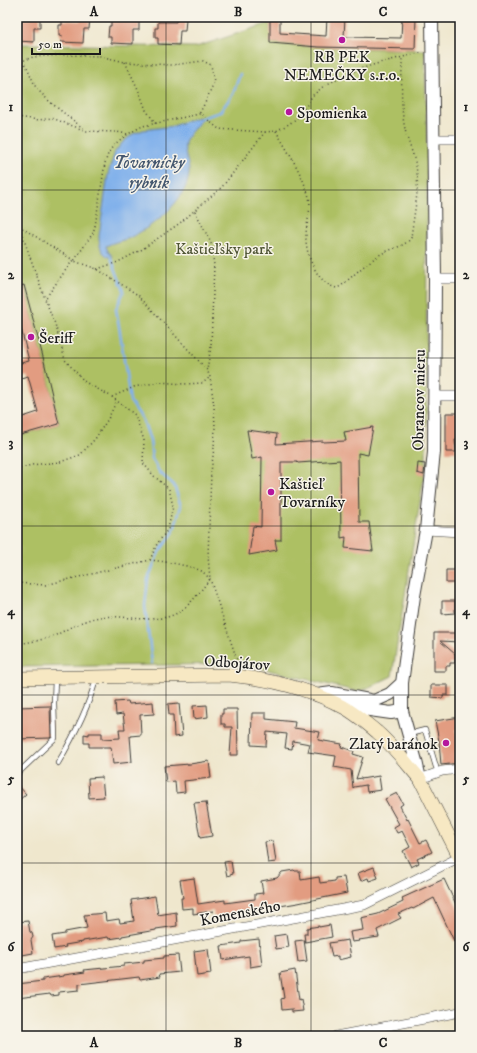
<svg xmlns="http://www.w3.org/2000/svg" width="477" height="1053" font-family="'IM FELL DW Pica',serif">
<rect width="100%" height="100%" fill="#f7f3e8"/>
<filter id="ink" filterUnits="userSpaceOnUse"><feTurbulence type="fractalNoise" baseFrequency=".025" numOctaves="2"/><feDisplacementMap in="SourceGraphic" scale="8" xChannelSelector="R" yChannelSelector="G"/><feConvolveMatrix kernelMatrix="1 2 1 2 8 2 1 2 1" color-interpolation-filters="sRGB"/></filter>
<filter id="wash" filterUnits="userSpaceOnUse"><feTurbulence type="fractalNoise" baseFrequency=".012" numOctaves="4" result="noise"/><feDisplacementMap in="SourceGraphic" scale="16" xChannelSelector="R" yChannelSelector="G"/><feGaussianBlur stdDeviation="0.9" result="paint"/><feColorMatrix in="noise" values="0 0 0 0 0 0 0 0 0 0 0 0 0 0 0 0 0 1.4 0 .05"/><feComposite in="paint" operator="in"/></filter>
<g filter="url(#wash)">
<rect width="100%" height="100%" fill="#efe7cd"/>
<path fill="#adc063" stroke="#646e40" d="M270,23L271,43L319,47L425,50L427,156L426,464L392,676L359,692L243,664L17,667V436L59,424L43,357L24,285L17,287V44L196,47Z"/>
<path fill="#80b0eb" stroke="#4e6684" d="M198,117L201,118C199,126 187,133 185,143C183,154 190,163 189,174C186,202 151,228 127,239C120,241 114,242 106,246L108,251L113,257L111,258C101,254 99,246 99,236L108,174L115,152L122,143L133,134L143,130L173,126Z"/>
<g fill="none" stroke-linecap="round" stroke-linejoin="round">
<path stroke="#80b0eb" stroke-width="2.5" d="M201,118L220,112L233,94L240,74
M111,258L124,291L116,309L120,332L130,401L143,420L150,440L152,459L160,473L174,485L181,506L173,533L159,552L148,579L145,606L152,663"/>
</g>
<g id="blocks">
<path fill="#e29c81" d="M31,17H40V28H34V42L17,41V19H31Z
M81,17H90L89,29H84L83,43L61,42L62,36H59V25H62V20L80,21Z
M130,17H139V30H133V44L111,43V37H108L109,26H111V21H130Z
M270,17H280V33L326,36L327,17H345L344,37L401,38L402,17H416L415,49L318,47L270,43Z
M177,18L186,19L185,31H180L179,45L158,44V38H155V28H158V22H176Z
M24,285L43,357L59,424L17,436V419L38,412L28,376L17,379V364L29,361L17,312V287Z
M446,413H459V440H455L456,452H446Z
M373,427L368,455L358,453L359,522H369L373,551L345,548L346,537L341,538L340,460L298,463L297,462H281V540H275L277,550L249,555L253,526L261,527L262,457L252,459L247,430L277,434L276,444L323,441V442L346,441L344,432Z
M418,463L425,464L424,475L417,473Z
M446,570H458V583H446Z
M442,601H455V613L442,614Z
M434,633H459V642L440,641L455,654V663H450V666H446V671H434Z
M431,685H448V695H443V698L431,697Z
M128,701L129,704L153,702L154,714L140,715L141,735L130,736L132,762L113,764L111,747H89V743H84V734L89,735V733H102V739L120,738L119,729H125L123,714L116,715L115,702Z
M179,703L182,736L174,737L173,715H169L168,704Z
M207,705L208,717L194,719L193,706Z
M50,706L51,737L50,738L17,739V707Z
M223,709H237L238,755H230L232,727H225V724H221V714H223Z
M252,713H266V719L295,722L294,728L320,732L318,740L342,744L341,747L354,751L353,754L363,757L356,779L361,778V779L379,776L381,790L367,792L366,785L354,787L353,788L351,770L334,767L336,756L308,752L310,744L293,741L292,749L285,748L287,734L267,732L266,746L251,745Z
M460,717V729L456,730L460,757V763L441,765L439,741L435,721Z
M209,761L211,778L184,781L185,792L176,793L175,781L166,782L164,766L190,764Z
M102,777L104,797L89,798L88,778Z
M17,784L26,794L17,802Z
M397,793L403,804L400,806L407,820L408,819L420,843L426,840L432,852L417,859L419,863L411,867L403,851L410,847L402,831L397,833L394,827L399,824L385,799Z
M206,802L212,836L200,838L194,803Z
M273,841L276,862L268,863L265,842Z
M231,861L233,874L227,876L224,862Z
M374,867L378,878L369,881L368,878L361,881L358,873Z
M294,870L295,871H300L301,880L319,877L320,883L335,881V878L344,877L347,893L298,903L214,917L213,911L193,914V908L182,909L181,898H183L180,880L194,878L198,904L225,900V903L255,899V894L263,893L261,881L277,878L282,872Z
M444,879L460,913V938L454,941L434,898L413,909L412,908L398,914L401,918L377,930L379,937L359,940L360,941L352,942L350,932L363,930L361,918L378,914L403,902L402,898Z
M155,896L158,915L176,912L177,926L156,929V930L122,936V937L109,939L108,937L83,941V942L65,945L66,947L54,949L52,936L65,934V932L87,928L84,915L105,913L106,921L119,919L120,923L134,921L131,900Z
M28,921L30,932L32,933L33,937L31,940L33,953L17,956V922Z
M330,925L332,937L305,942L304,934H307V928L319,926V927Z
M287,934L289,947L276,949L274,936Z
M259,939L262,965L250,967L249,956L223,960L221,946L241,943V941Z
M304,940L307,961L298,962L295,941Z
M348,940L351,957L338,960V956L332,957L329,943Z
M208,949L211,974L197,976L194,951Z
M178,955L180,972L159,974L160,977L140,980L139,977L79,984V990L59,992V995L51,996L50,994L17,998V984L43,981V979L64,976V975L85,972L84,970L124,966V964L144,962V960L164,958V956Z
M295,970L299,1000L301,999L303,1011L292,1012V1009L282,1010L281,999L284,998L280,973Z"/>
</g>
</g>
<g filter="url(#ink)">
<use href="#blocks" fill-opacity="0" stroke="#3c3a37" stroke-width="1"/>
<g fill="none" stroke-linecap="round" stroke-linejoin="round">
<defs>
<path id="service" d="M409,734L425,730L436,767
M58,763C74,736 88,709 96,679
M17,774L55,738L54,703L55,679"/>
<path id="minor" d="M433,139H460
M435,279H460
M435,396H460
M426,530L460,532
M420,779L442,771L460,769
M17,969L364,905L460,857
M336,1036L460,1012"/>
<path id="tertiary" d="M317,695L332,693L374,701L390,694L402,683
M344,707L370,710L391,713L402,711
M420,779L416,761L402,711V683L414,596L426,530L434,452L435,279L432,17"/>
<path id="secondary" d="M17,678L229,675C268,679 308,688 343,707C355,713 366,723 377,732C393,746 406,763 420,779L460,858"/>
</defs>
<use href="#service" stroke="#3c3a37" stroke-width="6"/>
<use href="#minor" stroke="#3c3a37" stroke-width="10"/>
<use href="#tertiary" stroke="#3c3a37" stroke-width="14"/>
<use href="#secondary" stroke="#3c3a37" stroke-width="14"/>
<path stroke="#3c3a37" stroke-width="1.5" stroke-dasharray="1 3" stroke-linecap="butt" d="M22,61L27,67L36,88L50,102L84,129
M125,62L138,89L146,110L156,124
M17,64L22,61L33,57L65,55L100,56L125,62L172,65L203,61L211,65L214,82L206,101L199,114
M17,117L39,120L52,118L86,131L117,132L127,134
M276,131C288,152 302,173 309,197C312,209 306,223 306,236C305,254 317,284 337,288L341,286C354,275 366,263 381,254C390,249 406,246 411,238C413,219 419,193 417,174C416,158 408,144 405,129C400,106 402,81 402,58
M195,211L211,243L214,265L211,346L207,370
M17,220L45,299
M19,226L73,260
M97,269L118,262L141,250L180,223L222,187L265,132
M112,397L134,387L159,382L183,384L203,383L210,377
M17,470L31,465L60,462L80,455L95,439L108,419L117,400
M150,560L157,544L168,529L173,506L169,489L154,476L143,463L144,440L135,415L112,397L85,382L65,360L55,324L45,299L73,260L74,261L93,233L95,226L105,163C106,160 107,157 108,154C113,142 132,131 143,126L199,114H202L209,121L219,129L265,132L276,131L289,124L301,115L312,96L325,85L357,70L379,63L423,52
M17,583L45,585L150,560C161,561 195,566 203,572C205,574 208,577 210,579L239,666
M17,644C30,642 44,640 56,635C68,629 81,621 95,618C107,615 119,617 131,618C177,622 183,613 210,579L208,556L211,473L214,447L215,427L214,406L210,377L207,370L138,295L97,269L74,261"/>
<use href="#service" stroke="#fff" stroke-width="4.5"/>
<use href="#minor" stroke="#fff" stroke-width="9"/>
<use href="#tertiary" stroke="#fff" stroke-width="12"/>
<use href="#secondary" stroke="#f7e8c3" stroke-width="13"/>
</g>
</g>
<path fill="none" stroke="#1c1c1c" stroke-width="1" stroke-opacity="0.55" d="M166,17V1036M311,17V1036M17,190H460M17,358H460M17,526H460M17,695H460M17,863H460"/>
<g fill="#b5179e" stroke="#f7f3e8" stroke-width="1.5">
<circle cx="342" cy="40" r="4"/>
<circle cx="289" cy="112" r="4"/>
<circle cx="31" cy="337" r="4"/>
<circle cx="271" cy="492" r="4"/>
<circle cx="446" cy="743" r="4"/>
</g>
<g text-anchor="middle" stroke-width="3" stroke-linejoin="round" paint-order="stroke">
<g font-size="16" fill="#1c1c1c" stroke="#f7f3e8" text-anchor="start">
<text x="342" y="62" text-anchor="middle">RB PEK<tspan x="342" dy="18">NEMEČKY s.r.o.</tspan></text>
<text x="297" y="118">Spomienka</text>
<text x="39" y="343">Šeriff</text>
<text x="279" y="489">Kaštieľ<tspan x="279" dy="18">Tovarníky</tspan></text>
<text x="438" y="749" text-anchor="end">Zlatý baránok</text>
</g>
<g font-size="16" fill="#4f5535" stroke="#f7f3e8">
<text x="224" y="254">Kaštieľsky park</text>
</g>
<g font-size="16" fill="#1c1c1c" stroke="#f7f3e8">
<text transform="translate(418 400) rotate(-89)" y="6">Obrancov mieru</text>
<text transform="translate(237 662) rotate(4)" y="6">Odbojárov</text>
<text transform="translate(240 912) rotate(-11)" y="6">Komenského</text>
</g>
<g font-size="17" font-style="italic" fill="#44576f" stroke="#f7f3e8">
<text x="149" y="168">Tovarnícky<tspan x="149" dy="20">rybník</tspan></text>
</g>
</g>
<rect width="477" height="1053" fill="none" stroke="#f7f3e8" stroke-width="44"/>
<path d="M32 48v6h68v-6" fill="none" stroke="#1c1c1c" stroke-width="2"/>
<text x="38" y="48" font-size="12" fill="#1c1c1c" stroke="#f7f3e8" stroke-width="3" paint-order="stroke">50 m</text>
<rect x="22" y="22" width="433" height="1009" fill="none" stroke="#1c1c1c" stroke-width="1.5"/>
<g font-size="13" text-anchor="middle" font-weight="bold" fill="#1c1c1c">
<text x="94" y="16">A</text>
<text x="238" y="16">B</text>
<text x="383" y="16">C</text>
<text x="11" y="111">1</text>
<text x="466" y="111">1</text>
<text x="11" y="279">2</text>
<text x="466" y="279">2</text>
<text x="11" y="447">3</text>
<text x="466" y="447">3</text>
<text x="11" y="615">4</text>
<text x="466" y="615">4</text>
<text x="11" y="783">5</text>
<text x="466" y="783">5</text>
<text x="11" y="951">6</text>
<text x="466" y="951">6</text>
<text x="94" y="1047">A</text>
<text x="238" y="1047">B</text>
<text x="383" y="1047">C</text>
</g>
</svg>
